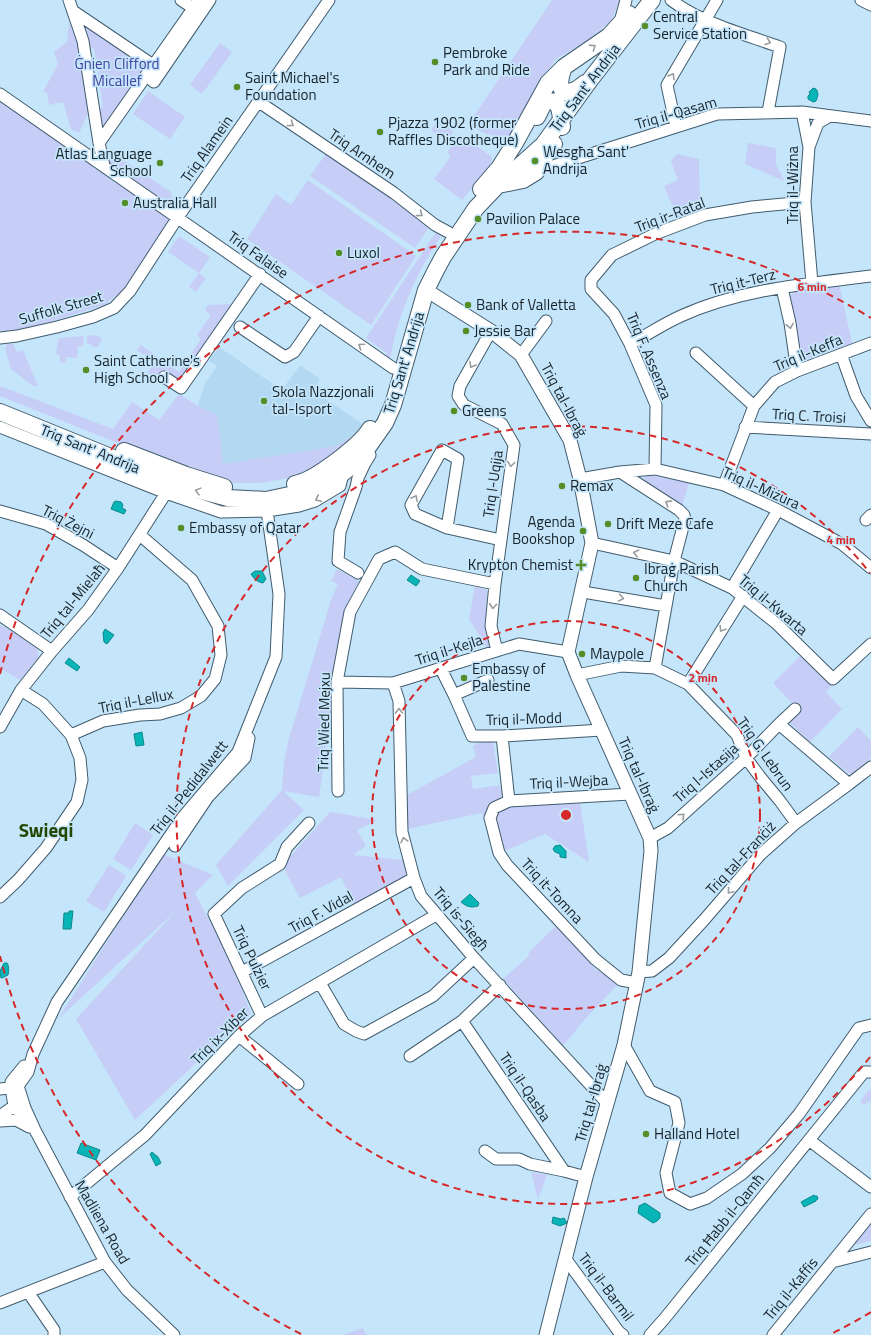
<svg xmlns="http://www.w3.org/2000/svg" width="871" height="1335" font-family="'Titillium Web',sans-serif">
<rect width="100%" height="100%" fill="#c5e5fa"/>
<path fill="#b3d9f2" d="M219,347L282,390L300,365L320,379L315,388L323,394V397L360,422L364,428L337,446L313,452L223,464L217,416L198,406L205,383L217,366L209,361Z"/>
<path fill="#c6cdf7" d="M552,0H620L611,21L582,44L556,59L539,82L512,135C493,139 485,133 468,125Z
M69,22L79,47L90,109L79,133L71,129L63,102L49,105L47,92H43L58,64L54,52L67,42Z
M83,25L145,68L102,133L96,109L103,107L94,48H87Z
M220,43L232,52L202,94L190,85Z
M148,91L185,117L170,139L133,114Z
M0,96L99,168L111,180L169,218L171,222L121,292L104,305L20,331H0Z
M438,119L453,132L447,142L431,130Z
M460,134L492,157L490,167L462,200L434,179L451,156L447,153Z
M748,143L776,148V164L784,181L745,164Z
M105,148L171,192L172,197L181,203L178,208H175L108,162Z
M326,154L430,226L415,248L310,176Z
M677,154L699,159L700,214L679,221L664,186L678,180L671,161Z
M308,180L416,256L371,325L247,239L276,194L291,205Z
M436,232L441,236C423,263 409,291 399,322C395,334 393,346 390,358L386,356L387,353L366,338Z
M179,236L210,257L199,273L206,278L196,292L189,287L199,273L168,252Z
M839,284L852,343L801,361L789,297L795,291L835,286Z
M236,304L176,391L148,373L155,362L137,350L141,345L179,372L201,339L197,335L211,315L205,310L208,305Z
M96,335L102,339L98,347L91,346V344L87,343V336Z
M84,336L83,346H78L77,358L66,357V363L60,362V356L56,353L58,340L60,338Z
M7,344H13L17,352L23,350L38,386H33L11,369L5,348Z
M0,386L113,429L132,402L159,420L179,394L198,406L217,415L223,464L337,446L364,428L325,466L296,477L261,483H230L195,474L0,396Z
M646,475L689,483L682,506L643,482Z
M337,569L359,581L347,604L319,797L283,791L304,810L228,886L216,865L282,790L284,763L288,742L331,600L338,584L331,581Z
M475,586L487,590L486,624L491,646L487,648L469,619Z
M0,625L23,636L37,647L39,658L20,680L0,668Z
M800,656L832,685L826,692L842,709L810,742L789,722L800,711L773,683Z
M858,727L871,741V758L851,775L829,757Z
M485,740L493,742L498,773L471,776L473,789L500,785L502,795L498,800L489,807L485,818L481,813L407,829L405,796L476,757L473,746Z
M580,802L589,862L545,834L507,850H503L494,814L503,808Z
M330,812L378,820L357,830L366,846L353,855L404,860L406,876L354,906L341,877L300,898L285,871L288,859Z
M135,823L153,835L131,870L113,859Z
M163,854L213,875L195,893L234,968L251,1014L210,1050L135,1120L76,1019L178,909L58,1019Z
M109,865L126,876L104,912L86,901Z
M557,925L596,970L621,981L586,1018L563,1046L503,979L530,955L528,953Z
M871,1089V1100L864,1105L860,1102L867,1092Z
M531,1172L547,1175L538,1199Z
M871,1222V1241L850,1246Z
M363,1328L366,1335H343Z"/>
<path fill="#07b5b7" stroke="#0c898d" d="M813,88L816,89C819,93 818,96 816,101L813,102L808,99V96L810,94L809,92Z
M116,501L121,502L123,505L122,508L126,510L124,514L111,509L114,502Z
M255,571H262L266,579L263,583C257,582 254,579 251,574Z
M411,575L420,581L416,586L407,580Z
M105,629L114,635L107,644L104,642L103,633Z
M69,658L80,667L77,671L65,663Z
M142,732L144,745L136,746L134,734Z
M560,845L566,851V858L560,857V854L555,852L553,849L555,846Z
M470,894L479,903L478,906C471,908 467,907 461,902Z
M69,911H73L71,929H63L64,913H69Z
M4,963H7C9,965 9,972 8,975L2,978L0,977V971Z
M81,1143L100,1150L96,1160L77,1153Z
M152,1152L158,1157L161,1163L156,1166L150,1154Z
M814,1195L815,1196H817L818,1199L816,1200V1201L804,1207L801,1202Z
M645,1203L660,1213V1218L657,1221L653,1223L638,1213L639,1206Z
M553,1217L561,1219L564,1218L567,1223L560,1226L552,1223Z"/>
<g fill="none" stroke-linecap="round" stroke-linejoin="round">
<defs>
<path id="minor" d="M69,0L83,41L99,143L104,166
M181,0L193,8
M671,0C701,23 744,34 780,47L768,112
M861,0L871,5
M73,11L153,65
M620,22L626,0
M146,75L154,82L210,0
M0,94L393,368
M259,102L394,193L435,225L448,232
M802,112L809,147L805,202L812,283
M676,127L667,85L717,0
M99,143L199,0
M809,147L818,123L830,116
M540,166H553L717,114L802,112L871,121
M782,288L790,323L797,371
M240,327L285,357L294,352L319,316
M491,331L460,386L458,396L464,405L502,424L514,445L495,584L491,626L497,651
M0,338L17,336L57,327L93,317L114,308L130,291L178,217L329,0
M630,344C647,335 663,324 681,316C740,289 807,284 871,276
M696,353L754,406
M841,354L856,396L871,421
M521,355L546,321
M164,377L181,388L260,274
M0,427L166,493L221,512L267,511L299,506L315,501L340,486L343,473
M745,427L871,434
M655,469L656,405L630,344L614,314L591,289V280L612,255L655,234L705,215L752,207L805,202
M620,472L679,510L684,515L685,519L674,561L655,668
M580,479L620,472L655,469L724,485L778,510L842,544L871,568
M724,485L754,406L775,382L797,371L871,343
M0,511L46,524L83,545L118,568
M866,520L871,515
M447,528L458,459L442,450L411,505L415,514L447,528L501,540
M592,543L674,561L732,588L777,624L833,679L871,644
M358,573L338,561L340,532L356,487L358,478L365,463L370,455
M732,588L778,510
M583,592L666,606
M0,615L52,651
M441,669L454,695L472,736H502L602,730
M577,675L621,666L655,668L688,684L737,735L746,758L761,778L780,801L796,823
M337,682L393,683L519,644L568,652
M393,683L399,701L402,832L414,878L421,896L474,958L607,1103
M688,684L743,596
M454,695L488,680
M779,724L849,784
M0,727L21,690L52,651L88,610L118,568L166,493
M71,735L103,721L140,715L160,714L181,708L201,696L215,679L221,655L218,626L192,580L140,535
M502,736L509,801
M338,791L337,682L350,612L379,559L395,552L422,569L495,584
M630,794L509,801L494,808L490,818L499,853L507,865L595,959L621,980L637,983
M650,838L668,828L746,758L779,724L795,709
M175,846L208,797L245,758L249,738
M0,897L18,880L46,848L77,802L82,780L80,758L71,735L43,704L21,690
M242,972L414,878
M639,972L652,971L669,958L704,920L760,855L796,823L849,784L871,767
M320,983L344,1024L356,1031L364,1034L433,996L474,958
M262,1016L214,914L242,888L280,864L287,847L309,823
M462,1021L564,1171
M239,1036L298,1084
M624,1045L650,1091L675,1102L679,1123L666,1173L670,1193L690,1204L707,1198L742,1174L770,1148L799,1114L859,1028L871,1025
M410,1056L462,1021L500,985
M24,1066L11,1082V1088L14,1106L27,1121
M18,1086L28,1072L33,1054L57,1002L182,818L238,752L276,657L279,594L267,511
M18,1086L25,1108L35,1130L105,1262L127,1290L174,1335
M0,1089L17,1087
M0,1116L14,1106L21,1104
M0,1121L16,1120L29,1127
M809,1140L871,1187
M485,1151L496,1159H519L530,1164L564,1171L586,1177
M70,1197L145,1135L239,1036L262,1016L436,915
M565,1258L619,1332L623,1335
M832,1262L871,1252
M28,1292L54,1330V1335
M0,1303L105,1262
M650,1335L665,1318L864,1072H871
M773,1335L871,1214"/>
<path id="major" d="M426,290L491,331L521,355L570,440L580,479L592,543L568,652L577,675L650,838L651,851L639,972L624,1045L586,1177L546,1335"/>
<path id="highway" d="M564,67C554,92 565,100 585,83
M537,117L544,103C562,95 560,116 562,127
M498,185L523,180L536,172L543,159L554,144
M481,189L499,168L515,143L548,83L564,67L609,36L629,14
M0,412L182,486L228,498L266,500L308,491L343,473L359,460L385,423L393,405L426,290L436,270L443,257L476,208L497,186L543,145L590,80L652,0
M124,451L186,475L224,487
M295,484C299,483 303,482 307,480C323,472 361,445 370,429"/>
</defs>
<use href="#minor" stroke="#405c6e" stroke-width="13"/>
<use href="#major" stroke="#405c6e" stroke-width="15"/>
<use href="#highway" stroke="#405c6e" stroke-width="18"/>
<use href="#minor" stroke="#fff" stroke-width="11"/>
<use href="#major" stroke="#fff" stroke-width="13"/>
<use href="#highway" stroke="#fff" stroke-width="16"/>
</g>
<defs><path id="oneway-chevron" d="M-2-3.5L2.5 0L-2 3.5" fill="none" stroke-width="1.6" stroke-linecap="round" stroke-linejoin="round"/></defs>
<g stroke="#979c9f">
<use href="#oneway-chevron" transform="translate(768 42) rotate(20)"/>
<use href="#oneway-chevron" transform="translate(593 47) rotate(-34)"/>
<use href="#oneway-chevron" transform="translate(672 76) rotate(-59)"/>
<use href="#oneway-chevron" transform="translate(291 124) rotate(34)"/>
<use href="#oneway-chevron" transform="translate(420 214) rotate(37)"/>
<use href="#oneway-chevron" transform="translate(790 326) rotate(80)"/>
<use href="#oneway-chevron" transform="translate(361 346) rotate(-145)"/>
<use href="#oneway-chevron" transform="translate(472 365) rotate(119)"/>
<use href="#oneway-chevron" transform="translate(511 464) rotate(98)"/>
<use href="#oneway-chevron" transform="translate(198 491) rotate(-165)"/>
<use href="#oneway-chevron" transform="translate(415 498) rotate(-61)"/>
<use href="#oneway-chevron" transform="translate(318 499) rotate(155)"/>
<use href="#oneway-chevron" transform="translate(668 503) rotate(-147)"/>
<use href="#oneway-chevron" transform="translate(636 553) rotate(-167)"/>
<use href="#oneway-chevron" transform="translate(621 598) rotate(10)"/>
<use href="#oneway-chevron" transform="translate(493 606) rotate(95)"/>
<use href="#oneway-chevron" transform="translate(722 629) rotate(122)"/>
<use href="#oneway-chevron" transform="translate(399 711) rotate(-91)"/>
<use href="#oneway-chevron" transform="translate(682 816) rotate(-43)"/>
<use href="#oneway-chevron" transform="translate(404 840) rotate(-104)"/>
<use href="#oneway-chevron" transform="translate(730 891) rotate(130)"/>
</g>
<g fill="none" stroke="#d62828" stroke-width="2" stroke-dasharray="7 5">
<circle cx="566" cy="815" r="194"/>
<path d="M870 1057A389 389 0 1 1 870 573"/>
<path d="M871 1312A583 583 0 0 1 831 1334M301 1334A583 583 0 0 1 0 956M0 674A583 583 0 0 1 871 318"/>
</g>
<g fill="#558d29" stroke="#c5e5fa" stroke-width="1.5">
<circle cx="645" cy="26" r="4"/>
<circle cx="435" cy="62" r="4"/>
<circle cx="237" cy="87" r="4"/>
<circle cx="380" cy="132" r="4"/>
<circle cx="535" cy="161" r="4"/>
<circle cx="160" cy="163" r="4"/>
<circle cx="125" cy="203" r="4"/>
<circle cx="478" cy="219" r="4"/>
<circle cx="339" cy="253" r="4"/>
<circle cx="468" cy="305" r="4"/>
<circle cx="466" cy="331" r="4"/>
<circle cx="86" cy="370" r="4"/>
<circle cx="264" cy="401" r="4"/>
<circle cx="454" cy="411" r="4"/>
<circle cx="562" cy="486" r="4"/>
<circle cx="608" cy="524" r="4"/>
<circle cx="181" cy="528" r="4"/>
<circle cx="583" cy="531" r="4"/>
<path d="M579 559h4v4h4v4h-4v4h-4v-4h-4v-4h4z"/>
<circle cx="636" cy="578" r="4"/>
<circle cx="582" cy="654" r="4"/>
<circle cx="464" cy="678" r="4"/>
<circle cx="646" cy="1134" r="4"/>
</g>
<g text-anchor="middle" stroke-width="3.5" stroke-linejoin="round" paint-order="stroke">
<g font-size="15" fill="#17232a" stroke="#c5e5fa" text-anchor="start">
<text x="653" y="22">Central<tspan x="653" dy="17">Service Station</tspan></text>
<text x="443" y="58">Pembroke<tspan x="443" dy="17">Park and Ride</tspan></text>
<text x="245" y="83">Saint Michael's<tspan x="245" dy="17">Foundation</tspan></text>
<text x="388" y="128">Pjazza 1902 (former<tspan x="388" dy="17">Raffles Discotheque)</tspan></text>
<text x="543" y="157">Wesgħa Sant'<tspan x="543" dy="17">Andrija</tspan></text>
<text x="152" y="159" text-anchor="end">Atlas Language<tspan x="152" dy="17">School</tspan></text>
<text x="133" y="208">Australia Hall</text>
<text x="486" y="224">Pavilion Palace</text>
<text x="347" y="258">Luxol</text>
<text x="476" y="310">Bank of Valletta</text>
<text x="474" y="336">Jessie Bar</text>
<text x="94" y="366">Saint Catherine's<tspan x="94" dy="17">High School</tspan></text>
<text x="272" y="397">Skola Nazzjonali<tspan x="272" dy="17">tal-Isport</tspan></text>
<text x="462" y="416">Greens</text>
<text x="570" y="491">Remax</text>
<text x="575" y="527" text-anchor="end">Agenda<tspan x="575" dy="17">Bookshop</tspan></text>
<text x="616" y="529">Drift Meze Cafe</text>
<text x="189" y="533">Embassy of Qatar</text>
<text x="573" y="570" text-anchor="end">Krypton Chemist</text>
<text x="644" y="574">Ibraġ Parish<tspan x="644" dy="17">Church</tspan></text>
<text x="590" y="659">Maypole</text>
<text x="472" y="674">Embassy of<tspan x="472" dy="17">Palestine</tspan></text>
<text x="654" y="1139">Halland Hotel</text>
</g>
<g font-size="15" fill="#4243a1" stroke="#c5e5fa">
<text x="117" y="69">Ġnien Clifford<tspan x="117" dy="17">Micallef</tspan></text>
</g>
<g font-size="15" fill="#17232a" stroke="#c5e5fa">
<text transform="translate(585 88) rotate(-53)" y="5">Triq Sant' Andrija</text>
<text transform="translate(676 113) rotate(-16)" y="5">Triq il-Qasam</text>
<text transform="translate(207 149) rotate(-55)" y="5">Triq Alamein</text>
<text transform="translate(362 154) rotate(34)" y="5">Triq Arnhem</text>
<text transform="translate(793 185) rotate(-90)" y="5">Triq il-Wiżna</text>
<text transform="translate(670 215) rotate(-21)" y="5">Triq ir-Ratal</text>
<text transform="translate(258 255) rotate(35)" y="5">Triq Falaise</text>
<text transform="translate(743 282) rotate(-14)" y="5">Triq it-Terz</text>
<text transform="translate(61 308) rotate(-16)" y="5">Suffolk Street</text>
<text transform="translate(808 353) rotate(-23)" y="5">Triq il-Keffa</text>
<text transform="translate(649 356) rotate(67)" y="5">Triq F. Assenza</text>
<text transform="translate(404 363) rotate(-73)" y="5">Triq Sant' Andrija</text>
<text transform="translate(564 400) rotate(62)" y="5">Triq tal-Ibraġ</text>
<text transform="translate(809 416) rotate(3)" y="5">Triq C. Troisi</text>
<text transform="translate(90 449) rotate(22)" y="5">Triq Sant' Andrija</text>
<text transform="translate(493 484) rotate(-82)" y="5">Triq l-Uqija</text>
<text transform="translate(761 488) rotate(24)" y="5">Triq il-Miżura</text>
<text transform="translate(68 522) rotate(27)" y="5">Triq Żejni</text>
<text transform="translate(73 601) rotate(-51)" y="5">Triq tal-Mielaħ</text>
<text transform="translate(773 605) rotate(40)" y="5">Triq il-Kwarta</text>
<text transform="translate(449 650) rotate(-18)" y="5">Triq il-Kejla</text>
<text transform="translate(136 701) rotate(-11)" y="5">Triq il-Lellux</text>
<text transform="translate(524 719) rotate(-2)" y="5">Triq il-Modd</text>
<text transform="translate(324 722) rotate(-89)" y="5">Triq Wied Mejxu</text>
<text transform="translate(765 754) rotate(55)" y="5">Triq G. Lebrun</text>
<text transform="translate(706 773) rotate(-42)" y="5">Triq l-Istasija</text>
<text transform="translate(639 775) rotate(66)" y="5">Triq tal-Ibraġ</text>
<text transform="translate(569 782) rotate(-3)" y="5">Triq il-Wejba</text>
<text transform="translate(189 788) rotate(-52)" y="5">Triq il-Pedidalwett</text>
<text transform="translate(741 858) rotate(-47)" y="5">Triq tal-Franċiż</text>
<text transform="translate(552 891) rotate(47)" y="5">Triq it-Tomna</text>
<text transform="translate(321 912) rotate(-29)" y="5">Triq F. Vidal</text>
<text transform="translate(461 919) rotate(50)" y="5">Triq is-Siegħ</text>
<text transform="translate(252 958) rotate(64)" y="5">Triq Pulzier</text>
<text transform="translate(220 1036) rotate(-45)" y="5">Triq ix-Xiber</text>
<text transform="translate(525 1087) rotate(56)" y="5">Triq il-Qasba</text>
<text transform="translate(591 1103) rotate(-74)" y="5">Triq tal-Ibraġ</text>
<text transform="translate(725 1220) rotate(-51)" y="5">Triq Ħabb il-Qamħ</text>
<text transform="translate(102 1222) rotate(60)" y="5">Madliena Road</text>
<text transform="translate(606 1287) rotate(53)" y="5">Triq il-Barmil</text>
<text transform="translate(791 1289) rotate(-51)" y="5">Triq il-Kaffis</text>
</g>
<g font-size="19" font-weight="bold" fill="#244703" stroke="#c5e5fa">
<text x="46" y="837">Swieqi</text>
</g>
</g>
<circle cx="566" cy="815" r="6" fill="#d62828" stroke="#c5e5fa" stroke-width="2"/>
<g font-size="12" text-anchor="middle" font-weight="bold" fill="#d62828" stroke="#c5e5fa" stroke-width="3.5" stroke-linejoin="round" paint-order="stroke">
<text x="812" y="291">6 min</text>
<text x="841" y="544">4 min</text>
<text x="703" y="682">2 min</text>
</g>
</svg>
